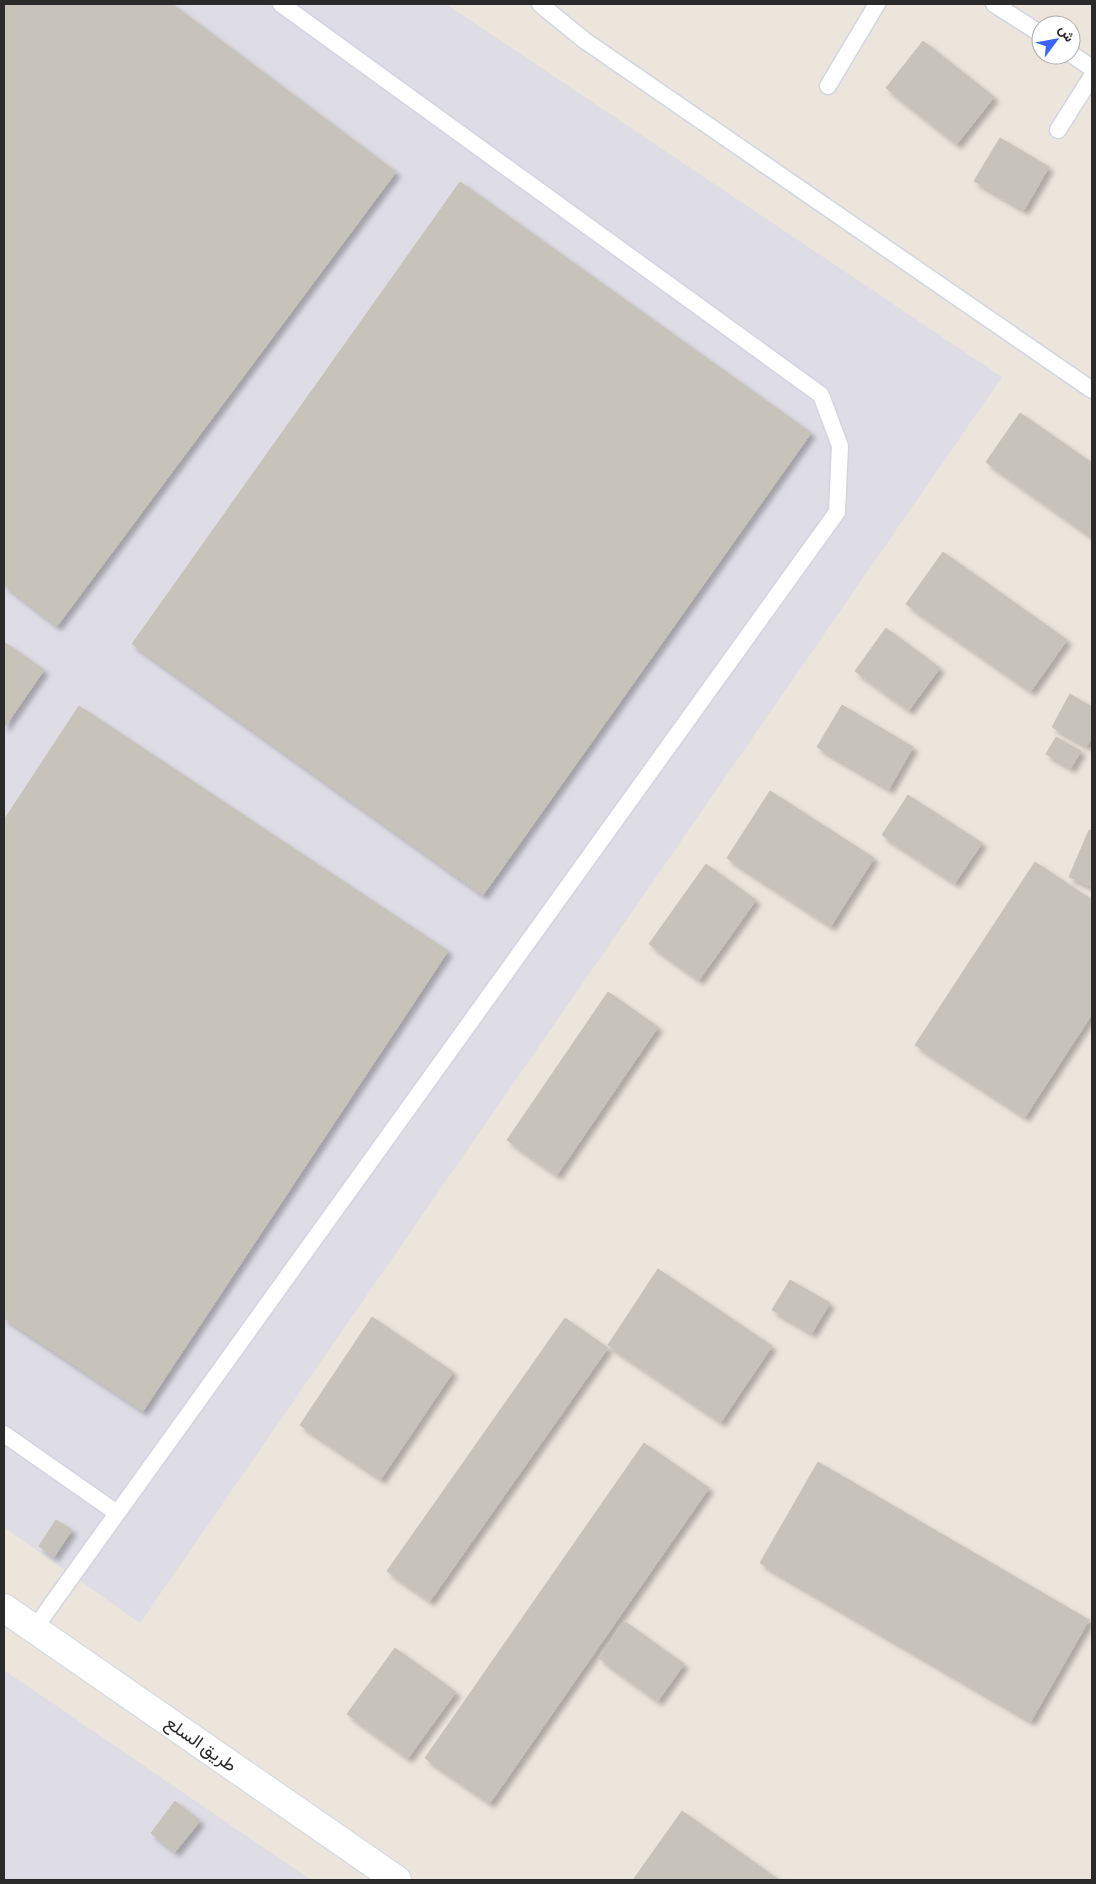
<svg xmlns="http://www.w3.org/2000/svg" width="1096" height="1884" font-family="'Sofia Sans Condensed',Vazirmatn,sans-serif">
<defs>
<filter id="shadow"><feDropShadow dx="4.5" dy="4.5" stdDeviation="2.5" flood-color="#0004"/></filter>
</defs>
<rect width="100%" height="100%" fill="#ece5dc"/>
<path fill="#dedce5" d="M4,4H446L1002,377L140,1623L4,1527Z
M4,1670L311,1880H4Z"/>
<path fill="#c7c3ba" stroke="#c8c1b5" filter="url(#shadow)" d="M4,4H172L396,172L57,626L4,585Z
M923,41L994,97L957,144L886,88Z
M1000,138L1049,167L1024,210L974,181Z
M460,182L811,433L483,895L132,644Z
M1020,413L1092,463V537L986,462Z
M943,552L1067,640L1031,691L906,604Z
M886,628L940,668L909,710L855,671Z
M4,642L44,670L4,728Z
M1070,694L1092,707V737L1087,746L1052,727Z
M842,705L913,747L889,789L817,747Z
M79,706L448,951L143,1411L4,1318V820Z
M1056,737L1081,751L1071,768L1046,754Z
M770,791L874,858L831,926L727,858Z
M908,795L982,843L955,883L882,835Z
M1089,830L1092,831V887L1069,877Z
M1035,862L1092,900V1014L1025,1117L915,1045Z
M706,864L756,900L699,980L649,944Z
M608,992L658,1027L557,1175L507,1140Z
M658,1269L772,1346L721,1422L608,1345Z
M790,1280L830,1303L812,1333L772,1310Z
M372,1317L453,1372L381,1479L300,1425Z
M565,1318L608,1348L430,1601L387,1571Z
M644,1443L709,1488L490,1803L425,1758Z
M818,1462L1089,1620L1031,1721L760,1563Z
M56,1520L72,1530L54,1557L39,1546Z
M624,1621L684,1664L658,1701L599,1658Z
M395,1648L456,1692L408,1758L347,1714Z
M175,1801L200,1821L175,1852L151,1833Z
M682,1811L779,1880H633Z"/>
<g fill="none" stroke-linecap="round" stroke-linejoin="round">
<defs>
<path id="service" d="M540,4L584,40L1092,390
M994,4L1041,34
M1071,54L1092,68
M828,86L877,4
M1058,130L1092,76
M4,1434L117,1513
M34,1629L837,512L840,446L821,395L281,4"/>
<path id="tertiary" d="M4,1608L397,1880"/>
</defs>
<use href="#service" stroke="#d1d5e3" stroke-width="19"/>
<use href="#tertiary" stroke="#d1d5e3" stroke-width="30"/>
<use href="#service" stroke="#fff" stroke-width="16"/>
<use href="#tertiary" stroke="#fff" stroke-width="28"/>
</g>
<g text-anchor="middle" stroke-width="4" stroke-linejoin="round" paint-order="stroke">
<g font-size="18" fill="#2a2a2a" stroke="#fff">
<text transform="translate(201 1744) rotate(35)" y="6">طريق السلع</text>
</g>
</g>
<rect width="1096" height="1884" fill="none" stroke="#2a2a2a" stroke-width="10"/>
<g transform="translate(1056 40) rotate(58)"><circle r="24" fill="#ffffff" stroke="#aaaaaa"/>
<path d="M0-4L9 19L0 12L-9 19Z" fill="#3a64fb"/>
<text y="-8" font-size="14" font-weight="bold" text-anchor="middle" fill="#2a2a2a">ش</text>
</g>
</svg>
